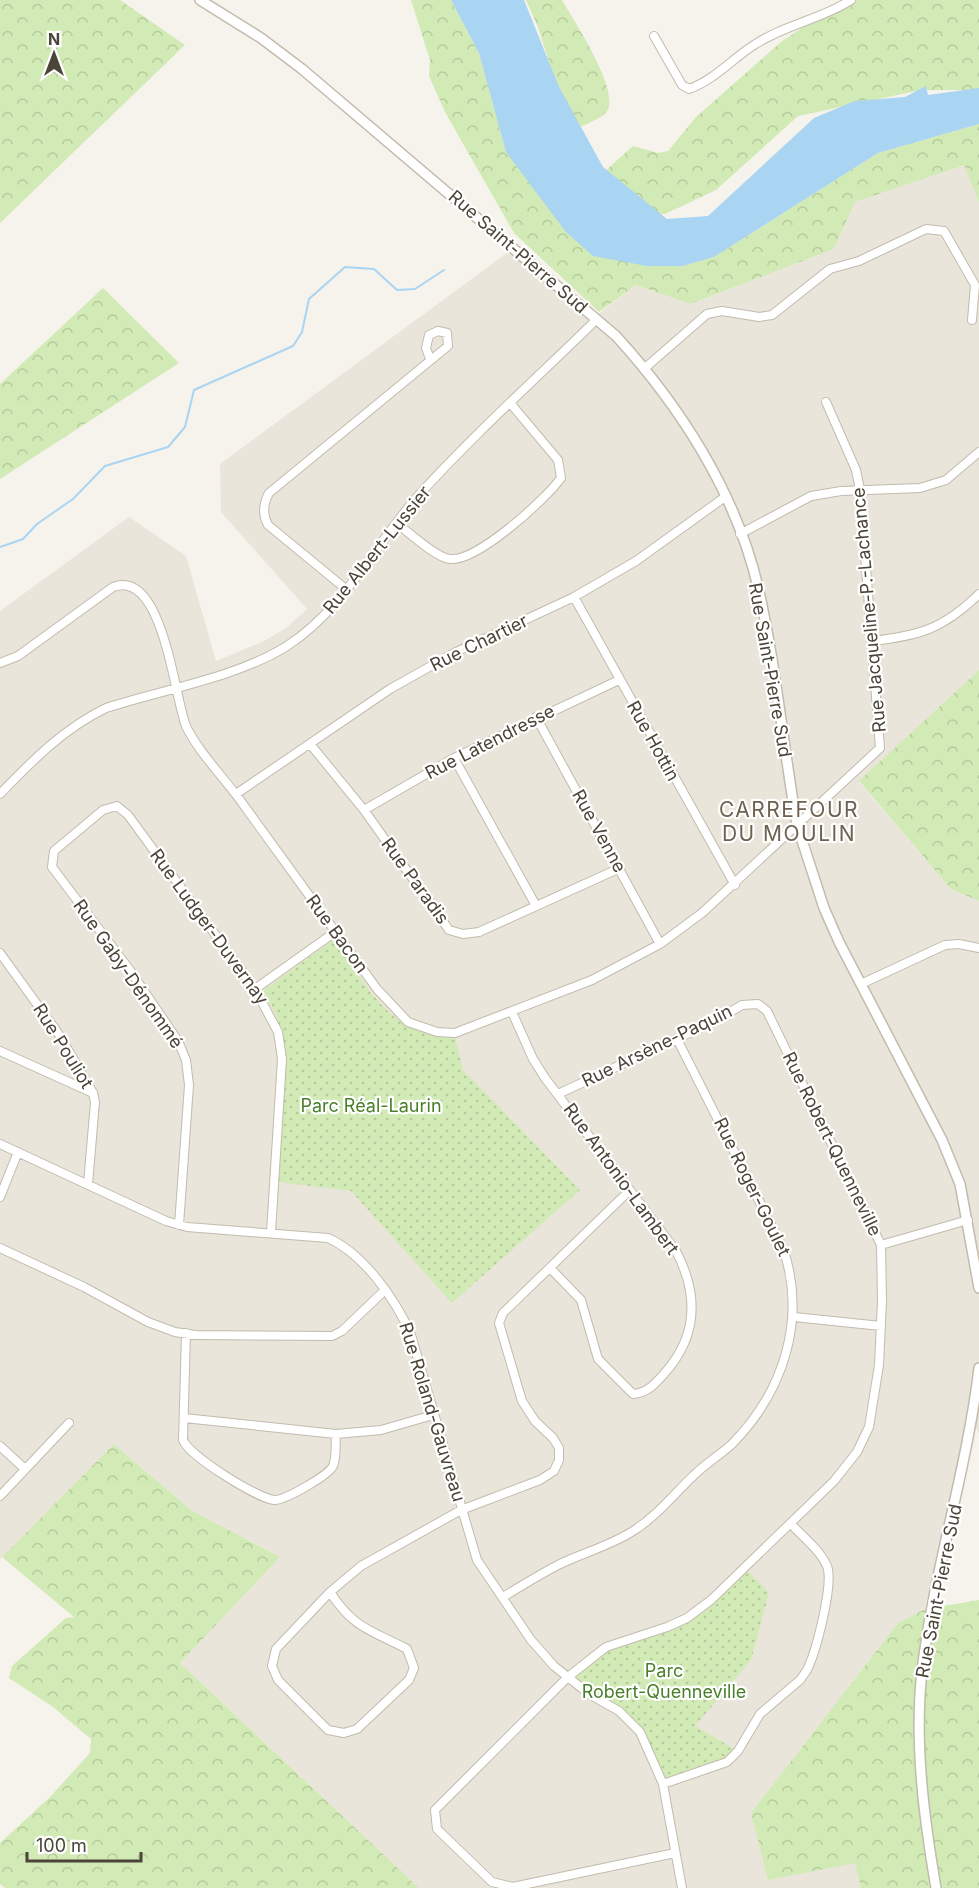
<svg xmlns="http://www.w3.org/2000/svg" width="979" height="1888" font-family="Inter,sans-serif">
<defs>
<pattern id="forest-crowns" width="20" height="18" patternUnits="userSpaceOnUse" patternTransform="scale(1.5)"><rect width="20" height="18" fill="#d2eab5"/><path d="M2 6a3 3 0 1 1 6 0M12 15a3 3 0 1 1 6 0" fill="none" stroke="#b6ca9c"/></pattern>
<pattern id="park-dots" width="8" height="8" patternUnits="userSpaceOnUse" patternTransform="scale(1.5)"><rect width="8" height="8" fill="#d2eab5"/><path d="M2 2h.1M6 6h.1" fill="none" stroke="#b6ca9c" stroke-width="1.8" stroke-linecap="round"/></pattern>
</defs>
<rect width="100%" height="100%" fill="#f6f3ec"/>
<path fill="#eae5da" d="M965,164L979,202V670L859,782L951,889L979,901V1434L970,1415L925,1609L898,1623L751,1813L856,1862L861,1888H419L180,1663L280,1557L191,1510L114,1444L0,1559V611L129,517L186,556L216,661L262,642L286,628L307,609L221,512L220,464L511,250L589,321L636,285L690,304L834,249L855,202Z"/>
<path fill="url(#forest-crowns)" d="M0,0H120L185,45L0,223Z
M411,0H451L479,53L506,152L647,266H682L714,257L878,153L979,124V202L964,165L855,202L834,249L690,304L636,285L599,312L514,233L445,112L429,76L430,60Z
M526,0H562C575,23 614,81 609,107C607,117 587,123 579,128L555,81L538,27Z
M845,0H979V90H921L798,116L716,190L665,214L645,215L604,172L633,146L658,153L668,151L696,117L782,41Z
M103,288L179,363L0,479V384Z
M979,670V901L951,889L859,781Z
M114,1444L191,1510L280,1557L180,1663L419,1888H5L0,1884V1843L50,1797L90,1753L91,1739L53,1707L9,1678L12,1666L66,1618L74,1617L2,1557Z
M979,1600V1888H861L855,1863L768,1880L751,1813L898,1623L925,1609Z"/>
<path fill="url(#park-dots)" d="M334,939C368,987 390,1037 455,1037L463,1070L580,1190L452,1303L351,1191L278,1182L285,1044L275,1012L263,991Z
M745,1568L769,1593L751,1660L695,1726L738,1751L727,1762L663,1784L633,1723L568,1677L606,1647L687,1618Z"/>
<path fill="#a9d4f2" d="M451,0H524L559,87L603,167L667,219L708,216L814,118L855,101L905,97L926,86L928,95L979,88V124L878,153L714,257L682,266H647L593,256L566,232L506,152L479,53Z"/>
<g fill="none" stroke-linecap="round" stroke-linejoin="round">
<path stroke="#a9d4f2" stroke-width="2" d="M0,547L23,539L37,524L73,499L105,466L168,447L185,427L194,390L293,346L302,332L309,299L345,267L374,269L397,290L415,289L444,270"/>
<defs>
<path id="minor" d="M654,36L682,85L689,89C714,80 732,59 754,45C784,25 822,19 851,0
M645,368L707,314L722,311L759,317L772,315L830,269L859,261L926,229L944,231L975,285L972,320
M396,523C409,532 436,558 450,559C477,562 546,499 561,478L558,460L511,404
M740,534L811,496L841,491L920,488L946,480L979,452
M347,590L268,525C262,514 263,504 269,493L448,346L447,333L438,331L429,335L426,348L430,359
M574,597L735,885
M871,641C919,636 943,629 979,594
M0,663L18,656L113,587C163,568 174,696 186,726C197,750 224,778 240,800C286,863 331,926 377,989L408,1022L437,1032L455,1033L592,980L660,944L702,913L880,748L860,490L856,470L826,402
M536,717L660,944
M310,744L364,810L449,930L463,934L479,932L620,868
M454,758L535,904
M0,794C33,760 63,729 106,708C161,690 238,677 287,646C344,609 374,546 418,496C474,434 537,378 596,320
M236,794L390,689L454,653L574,597L636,561L725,497
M364,810L454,758L619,680
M0,953L60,1036L93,1093L95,1102L88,1184
M861,984L945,945L959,944L979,948
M255,989L335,932
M512,1012L533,1059L545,1078L676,1251C699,1295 698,1337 663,1375C655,1384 647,1393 633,1394L598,1359L581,1300L551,1269
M0,1051L93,1093
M558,1094L715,1021L742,1005L758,1004L767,1011L881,1245L882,1301L879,1365L869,1427L857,1452L834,1481L711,1600L687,1618L667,1627L606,1647L568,1677L435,1810L437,1829L492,1882L513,1887L675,1853
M0,1144L166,1221L187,1227L328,1238C364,1254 396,1300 411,1335L477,1560L531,1640L554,1666L589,1694L619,1711L640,1732L663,1784L682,1888
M0,1197L18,1152
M179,1225L189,1085L186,1060L178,1041L129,969L52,867L54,851L103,810L117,806L128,815L255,989L278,1032L282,1059L271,1232
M881,1245L968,1220
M0,1248L84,1287L148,1322L175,1332L196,1335L332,1336L342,1331L385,1290
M794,1317L881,1326
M186,1333L183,1440C189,1456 257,1498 274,1500C284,1501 329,1475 333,1466C337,1457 335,1444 336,1434
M184,1418L336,1434L381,1430L433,1415
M0,1446L25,1469
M0,1496L69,1423
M330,1592C354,1629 371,1630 407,1649L414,1668L409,1680L357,1729L344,1733L328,1730L278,1680L272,1666L276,1649L330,1592L361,1566L461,1510L540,1480L554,1471L559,1460V1448L553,1438L535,1421L522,1401L499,1323L503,1313L630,1190
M503,1597C521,1586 539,1575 558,1565C582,1553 610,1546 633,1531C657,1516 673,1495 693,1476C705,1464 720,1455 732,1444C784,1391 807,1319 783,1248L677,1039
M663,1784L727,1762L738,1751L760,1714L800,1680L807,1670C816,1652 834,1584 827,1566C820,1550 803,1537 791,1524"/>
<path id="tertiary" d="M200,0L261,38L302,69L616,336C680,406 736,493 758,587C776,665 783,746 797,825L824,908L839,942L942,1140L960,1184L979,1288
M936,1888C924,1818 914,1742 922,1671C934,1569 967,1470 979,1368"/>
</defs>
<use href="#minor" stroke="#c2bbae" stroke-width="10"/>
<use href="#tertiary" stroke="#c2bbae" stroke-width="12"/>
<use href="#minor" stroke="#fff" stroke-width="8"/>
<use href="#tertiary" stroke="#fff" stroke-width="9"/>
</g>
<g text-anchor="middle" stroke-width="4.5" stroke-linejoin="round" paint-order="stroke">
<g font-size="18" fill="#4b4439" stroke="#fff">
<text transform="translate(518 252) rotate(41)" y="6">Rue Saint-Pierre Sud</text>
<text transform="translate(377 550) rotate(-51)" y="6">Rue Albert-Lussier</text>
<text transform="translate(869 610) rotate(-95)" y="6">Rue Jacqueline-P.-Lachance</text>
<text transform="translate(479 643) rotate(-26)" y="6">Rue Chartier</text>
<text transform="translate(770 670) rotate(80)" y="6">Rue Saint-Pierre Sud</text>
<text transform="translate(653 741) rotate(61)" y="6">Rue Hottin</text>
<text transform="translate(490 742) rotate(-27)" y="6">Rue Latendresse</text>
<text transform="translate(599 831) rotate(61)" y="6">Rue Venne</text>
<text transform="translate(415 881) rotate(54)" y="6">Rue Paradis</text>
<text transform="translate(209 927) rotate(54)" y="6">Rue Ludger-Duvernay</text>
<text transform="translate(337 934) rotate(54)" y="6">Rue Bacon</text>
<text transform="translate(128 974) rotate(55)" y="6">Rue Gaby-Dénommé</text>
<text transform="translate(63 1046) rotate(58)" y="6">Rue Pouliot</text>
<text transform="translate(657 1046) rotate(-26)" y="6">Rue Arsène-Paquin</text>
<text transform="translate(832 1144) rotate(64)" y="6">Rue Robert-Quenneville</text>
<text transform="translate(621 1179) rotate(54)" y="6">Rue Antonio-Lambert</text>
<text transform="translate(752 1187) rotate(64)" y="6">Rue Roger-Goulet</text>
<text transform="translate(432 1412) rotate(73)" y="6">Rue Roland-Gauvreau</text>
<text transform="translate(939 1591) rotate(-79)" y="6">Rue Saint-Pierre Sud</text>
</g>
<g font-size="18" fill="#4a7f2a" stroke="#fff">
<text x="371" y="1112">Parc Réal-Laurin</text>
<text x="664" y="1677">Parc<tspan x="664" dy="21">Robert-Quenneville</tspan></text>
</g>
<g font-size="21" letter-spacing="1.5" fill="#6e6250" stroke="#fff">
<text x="789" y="817">CARREFOUR<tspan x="789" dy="24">DU MOULIN</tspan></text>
</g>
</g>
<g transform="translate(54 54)" stroke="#ffffff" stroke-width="4.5" paint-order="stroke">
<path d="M0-4.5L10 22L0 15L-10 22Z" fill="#4b4439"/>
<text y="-9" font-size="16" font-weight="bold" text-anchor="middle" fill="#4b4439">N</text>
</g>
<path d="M27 1852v9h114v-9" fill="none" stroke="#4b4439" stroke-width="3"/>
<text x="36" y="1852" font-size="18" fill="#4b4439" stroke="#ffffff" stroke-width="4.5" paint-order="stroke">100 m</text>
</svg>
